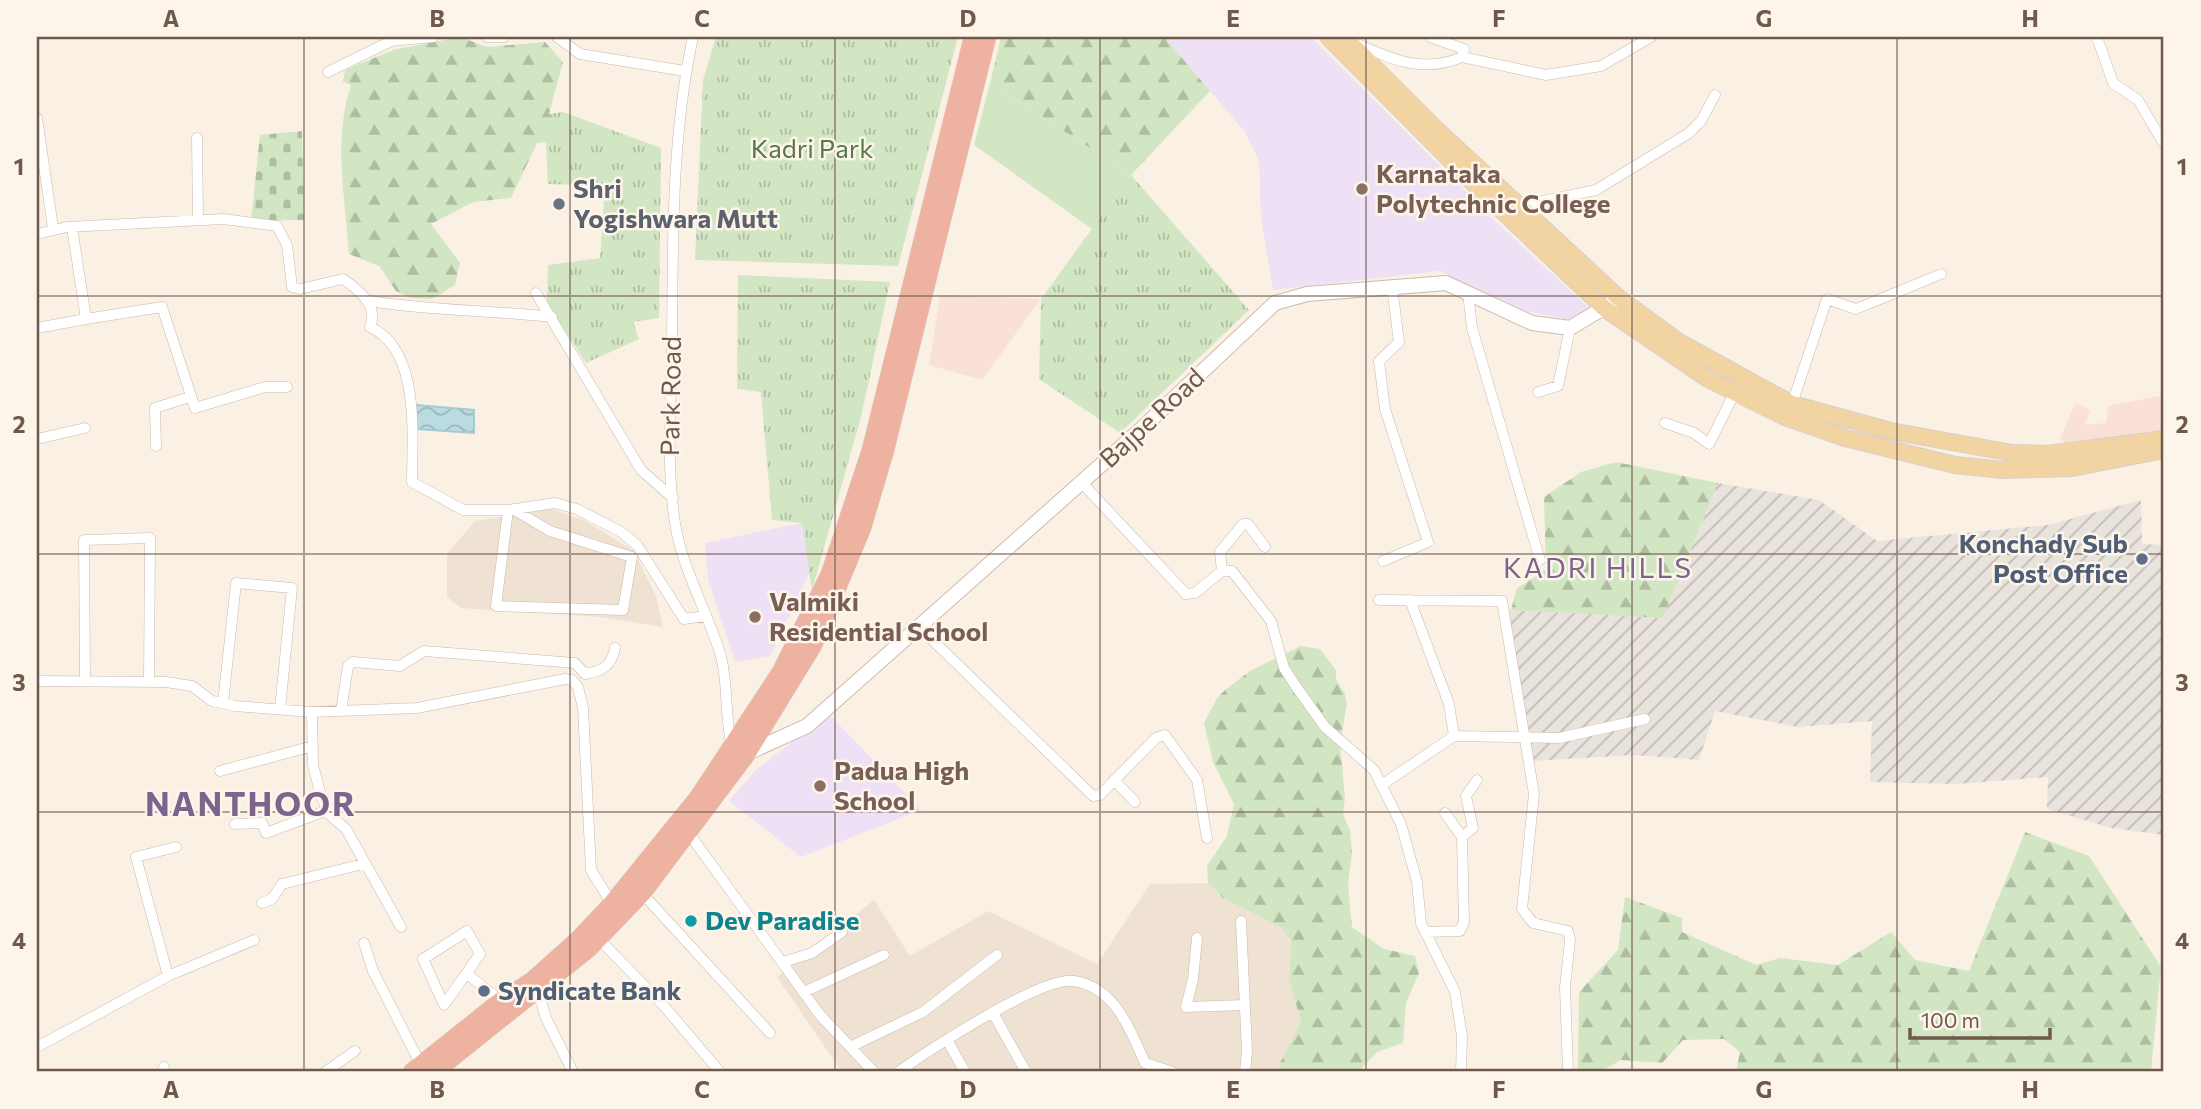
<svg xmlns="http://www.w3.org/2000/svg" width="2201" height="1109" font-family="Commissioner,sans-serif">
<defs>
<pattern id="industrial-furrows" width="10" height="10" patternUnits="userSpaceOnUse" patternTransform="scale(1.75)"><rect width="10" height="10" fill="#e9e3de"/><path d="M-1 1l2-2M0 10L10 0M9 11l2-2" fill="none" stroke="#c1bbb6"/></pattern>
<pattern id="grass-tufts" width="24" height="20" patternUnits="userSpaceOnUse" patternTransform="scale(1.75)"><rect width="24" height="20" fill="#d2e6c4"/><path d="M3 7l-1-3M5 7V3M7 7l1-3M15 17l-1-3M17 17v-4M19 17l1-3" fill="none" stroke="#afbda1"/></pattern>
<pattern id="forest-firs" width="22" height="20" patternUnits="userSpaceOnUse" patternTransform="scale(1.75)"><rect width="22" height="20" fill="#d2e6c4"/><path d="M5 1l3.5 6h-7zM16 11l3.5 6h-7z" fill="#afbda1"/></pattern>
<pattern id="cemetery-stones" width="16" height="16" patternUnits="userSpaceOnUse" patternTransform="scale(1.75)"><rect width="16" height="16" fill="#d2e6c4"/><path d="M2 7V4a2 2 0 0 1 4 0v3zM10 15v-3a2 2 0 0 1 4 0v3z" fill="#afbda1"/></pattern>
<pattern id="water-waves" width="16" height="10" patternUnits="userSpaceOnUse" patternTransform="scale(1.75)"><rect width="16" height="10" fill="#badce1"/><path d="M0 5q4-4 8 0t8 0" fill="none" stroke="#9bb5b9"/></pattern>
</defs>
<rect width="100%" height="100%" fill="#faf1e4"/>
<path fill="#f0e2d3" d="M551,509L584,520L634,551L656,596L663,627L600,617L461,608L447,597V554L475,521Z
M1208,883L1223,898L1283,928L1291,941L1289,980L1301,1021L1280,1063L1279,1072H842L777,977L874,900L910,956L988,911L1097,964L1150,884Z"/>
<path fill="#f9e1d8" d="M940,295L1041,299L982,380L929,365Z
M2164,395V432L2064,443L2060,438L2076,402L2090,411L2085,425L2106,423L2108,406Z"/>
<path fill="url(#industrial-furrows)" d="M1718,483L1819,500L1877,541L2048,525L2141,500L2142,544L2164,545V835L2111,828L2047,809L2048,777L1957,784L1870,782L1872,721L1798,727L1715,711L1699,760L1634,755L1533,761L1498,609L1663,618Z"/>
<path fill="#eee1f6" d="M1164,37H1311L1496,222L1589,308L1570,320L1526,311L1439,271L1273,290L1261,218L1259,161L1245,132Z
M802,523L810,572L770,656L735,662L708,579L705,543Z
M828,713L921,810L801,857L729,801L755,771Z"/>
<path fill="url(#grass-tufts)" d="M716,37H958L898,266L695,260L703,80Z
M563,112L661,148L659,318L633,322L639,339L586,363L547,302L548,265L600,258L605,186L548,184L546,145L549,114Z
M1131,175L1249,310L1120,433L1039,379L1041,299Z
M738,275L890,282L861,417L812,590L802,523L772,520L761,392L737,389Z"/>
<path fill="url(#forest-firs)" d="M460,37L487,47L545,42L563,62L549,114L557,141L537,143L511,198L473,202L431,224L460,263L455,285L432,299L411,298L396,291L379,266L349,254C345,196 333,141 351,85L343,82L345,70L393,50Z
M1001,37H1164L1210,91L1131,175L990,83Z
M1616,462L1718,483L1663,618L1511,610L1517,588L1546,570L1544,497L1581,472Z
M1301,646L1320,649L1336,670V680L1345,694L1347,704L1340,743L1345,798L1343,814L1350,831L1352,853L1348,884L1352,927L1384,949L1415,956L1419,973L1406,1003L1403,1043L1377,1052L1358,1072H1279L1280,1063L1301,1021L1289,980L1291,941L1282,928L1223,898L1208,883L1207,866L1227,836L1234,804L1213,762L1204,723L1217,698L1225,690L1250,671Z
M2025,832L2089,856L2161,967L2151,1072H1736L1740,1052L1724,1039L1683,1040L1662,1063L1621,1060L1600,1072H1578L1579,992L1618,950L1625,897L1682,918V932L1756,965L1780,958L1838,965L1891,932L1915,960L1969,971Z"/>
<path fill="url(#cemetery-stones)" d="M302,131L304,220L251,221L260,135Z"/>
<path fill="#d2e6c4" d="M990,83L1131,175L1092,229L974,145Z"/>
<path fill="url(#water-waves)" stroke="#a2cbd2" stroke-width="2" d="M416,405L474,410V433L417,429Z"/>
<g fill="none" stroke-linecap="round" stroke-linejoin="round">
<defs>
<path id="street" d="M487,37H504
M557,37L580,54L685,71
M693,37C671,138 673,244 672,348C671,406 666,465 675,523C682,568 706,609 720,653C729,683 724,715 732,747
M2097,37L2113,83L2138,100L2164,144
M1355,43C1391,59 1423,74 1462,57L1464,49L1430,37
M1462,57L1546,75L1601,66L1651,37
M328,72L391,41L433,37
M37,118L53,228
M197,138L198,220
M1518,206L1596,190L1689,133L1701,121L1715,95
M72,227L86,319L162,307L195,408L265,387H287
M37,234L67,227L223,219L277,226L287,245L292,287L300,289L343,279C359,290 379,306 370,327C421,350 412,436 412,482L463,510H508L555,503L577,509L621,532L637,545L684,619L706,616
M536,293L641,470L673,498
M1468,293L1472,328L1540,560
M370,301C430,311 491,310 552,317
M37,328L86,319
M1538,392L1558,386L1570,328
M1792,404L1827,299L1856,309L1941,274
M1665,423L1694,433L1709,444L1735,392
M37,439L85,428
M156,446L155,408L190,397
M1081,482L1186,594L1195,593L1222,571L1220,552L1243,524H1248L1265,547
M508,510L496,606L623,610L632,557L550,531L513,509
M1383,561L1428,542L1385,409L1379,361L1399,342L1392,287
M1222,571H1232L1271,621L1284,668L1297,688L1325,727L1374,770L1401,824L1417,882L1421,923L1455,992L1462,1036L1461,1072
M1379,600L1502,601L1534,794L1522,909L1533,923L1568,931L1570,940L1565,987L1568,1072
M919,627L1093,796L1100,795L1156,738L1165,735L1197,780L1207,838
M85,680L84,540L150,538L149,682
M37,681L166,682L192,686L212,701L235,706L312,712L313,765L321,796L331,816L346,829L401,927
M223,703L236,583L292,588L280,709
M341,711L348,666L353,662L400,666L424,651L575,663L585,674C602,671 611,667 615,648
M312,712L417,708L565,679L572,680L578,687L583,708L591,870L612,904
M1454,736L1559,738L1645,719
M220,771L313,746
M1114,780L1135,802
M1383,784L1454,736L1449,704L1410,600
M235,824L262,823L266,833L328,810
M688,832L820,1015L874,1072
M1462,837L1473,828L1466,796L1477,780
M642,893L770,1033
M262,903L272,899L282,884L363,864
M1241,921L1247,1051L1245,1072
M467,931L480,954L444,1005L423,959Z
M1425,932L1460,931L1464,922L1462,837L1445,813
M1197,938L1193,979L1186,1007L1245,1005
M599,939L664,1006L720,1072
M364,943L373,971L421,1065
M783,962L812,953L842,932
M467,974L501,1001
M168,976L136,857L176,847
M538,992L546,1018L573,1072
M804,992L884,955
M993,1013L1026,1072
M947,1040L965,1072
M37,1047L168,976L254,940
M850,1047L923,1012L997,955
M163,1072L164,1067
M325,1072L355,1051
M898,1072C928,1051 1041,976 1074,981C1115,987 1131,1031 1145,1063L1173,1072"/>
<path id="secondary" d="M743,755L807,726L1137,433L1275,303L1307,294L1446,283L1532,323L1570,328L1612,303"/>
<path id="primary" d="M1328,37L1477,187L1604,308L1708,379L1785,417L1845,438L1955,465L2003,470L2072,468L2164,450
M1344,37L1435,128L1619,298L1679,342L1792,404L1891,431L2012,453L2048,454L2164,439"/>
<path id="highway" d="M412,1072L501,1001L532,981L578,940L612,904L698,798L781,672L830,574L871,450L973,37
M434,1072L589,948L642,893L745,756L813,645L862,528L885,450L987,37"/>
</defs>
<use href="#street" stroke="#c9b8ab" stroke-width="11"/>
<use href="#secondary" stroke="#cebaac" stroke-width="16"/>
<use href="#primary" stroke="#d7d0cd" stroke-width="18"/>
<use href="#highway" stroke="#d7d0cd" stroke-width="19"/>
<use href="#street" stroke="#fff" stroke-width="10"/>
<use href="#secondary" stroke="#fff" stroke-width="14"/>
<use href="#primary" stroke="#f2d3a2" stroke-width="16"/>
<use href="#highway" stroke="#eeb3a0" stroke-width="18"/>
</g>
<path fill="none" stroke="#6f584c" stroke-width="2" stroke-opacity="0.55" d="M304,37V1072M570,37V1072M835,37V1072M1100,37V1072M1366,37V1072M1632,37V1072M1897,37V1072M37,296H2164M37,554H2164M37,812H2164"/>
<g fill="#8d6e63" stroke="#fdf5e9" stroke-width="2.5">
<circle cx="1362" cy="189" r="7"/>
<circle cx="755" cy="617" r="7"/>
<circle cx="820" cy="786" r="7"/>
</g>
<circle fill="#6b7280" stroke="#fdf5e9" stroke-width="2.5" cx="559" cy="204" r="7"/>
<g fill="#5c6f8a" stroke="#fdf5e9" stroke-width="2.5">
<circle cx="2142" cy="559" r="7"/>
<circle cx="484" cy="991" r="7"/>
</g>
<circle fill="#0f9aa8" stroke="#fdf5e9" stroke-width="2.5" cx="691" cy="921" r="7"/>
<g text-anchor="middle" stroke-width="5" stroke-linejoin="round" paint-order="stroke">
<g font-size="26" fill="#587a48" stroke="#fdf5e9">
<text x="812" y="158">Kadri Park</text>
</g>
<g font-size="26" font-weight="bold" fill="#785e54" stroke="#fdf5e9" text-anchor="start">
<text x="1376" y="183">Karnataka<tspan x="1376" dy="30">Polytechnic College</tspan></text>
<text x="769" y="611">Valmiki<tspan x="769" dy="30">Residential School</tspan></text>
<text x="834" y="780">Padua High<tspan x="834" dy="30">School</tspan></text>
</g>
<g font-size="26" font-weight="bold" fill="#5b616d" stroke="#fdf5e9" text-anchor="start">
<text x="573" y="198">Shri<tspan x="573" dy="30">Yogishwara Mutt</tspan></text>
</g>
<g font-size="26" fill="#6f584c" stroke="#fdf5e9">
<text transform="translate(671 396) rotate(-89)" y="9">Park Road</text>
<text transform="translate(1152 418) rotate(-43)" y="9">Bajpe Road</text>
</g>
<g font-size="26" font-weight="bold" fill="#4e5e75" stroke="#fdf5e9" text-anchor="end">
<text x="2128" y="553">Konchady Sub<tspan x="2128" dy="30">Post Office</tspan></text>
<text x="498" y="1000" text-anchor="start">Syndicate Bank</text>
</g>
<g font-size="26" font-weight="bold" fill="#0d838f" stroke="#fdf5e9" text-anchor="start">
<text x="705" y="930">Dev Paradise</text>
</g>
<g font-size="28" letter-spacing="2" fill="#7d648c" stroke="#fdf5e9">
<text x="1598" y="578">KADRI HILLS</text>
</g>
<g font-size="33" font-weight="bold" letter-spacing="2" fill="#7d648c" stroke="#fdf5e9">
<text x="251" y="816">NANTHOOR</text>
</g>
</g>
<rect width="2201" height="1109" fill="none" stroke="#fdf5e9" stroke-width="77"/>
<path d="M1910 1028v10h140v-10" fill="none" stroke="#6f584c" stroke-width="3.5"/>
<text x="1921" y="1028" font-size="21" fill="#6f584c" stroke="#fdf5e9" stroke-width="5" paint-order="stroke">100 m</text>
<rect x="38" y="38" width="2124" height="1032" fill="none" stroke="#6f584c" stroke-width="2.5"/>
<g font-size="23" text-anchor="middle" font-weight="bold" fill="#6f584c">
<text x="171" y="27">A</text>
<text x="437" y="27">B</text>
<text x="702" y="27">C</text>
<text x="968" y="27">D</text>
<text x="1233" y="27">E</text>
<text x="1499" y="27">F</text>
<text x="1764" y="27">G</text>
<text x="2030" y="27">H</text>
<text x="19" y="175">1</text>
<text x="2182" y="175">1</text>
<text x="19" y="433">2</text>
<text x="2182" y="433">2</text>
<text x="19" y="691">3</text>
<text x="2182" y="691">3</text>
<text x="19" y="949">4</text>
<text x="2182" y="949">4</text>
<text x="171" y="1098">A</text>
<text x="437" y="1098">B</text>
<text x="702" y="1098">C</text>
<text x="968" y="1098">D</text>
<text x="1233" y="1098">E</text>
<text x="1499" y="1098">F</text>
<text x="1764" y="1098">G</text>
<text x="2030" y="1098">H</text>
</g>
</svg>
